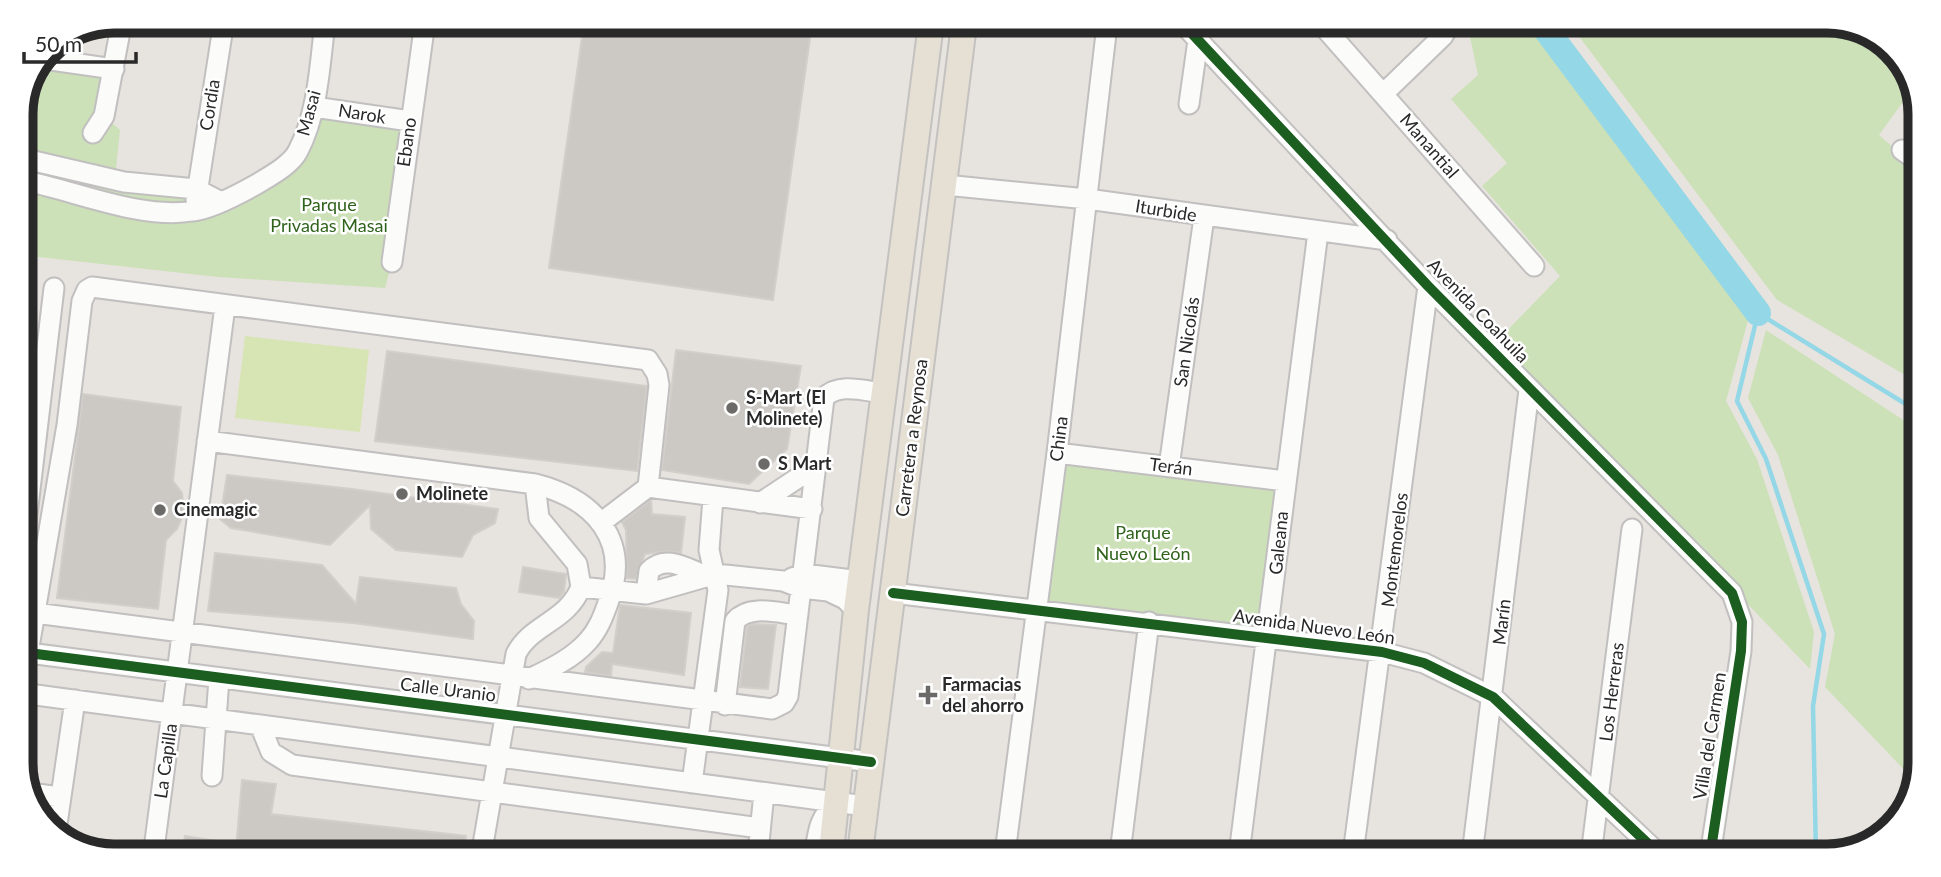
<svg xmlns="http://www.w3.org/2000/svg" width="1941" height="877" font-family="Lato,sans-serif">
<rect width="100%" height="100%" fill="#e7e3de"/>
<path fill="#cce1b8" d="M1468,27H1533L1749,317L1726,401L1757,459L1814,632L1810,669L1496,342L1560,276L1482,186L1507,163L1451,99L1478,75Z
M1572,27L1863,28L1904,62L1913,88L1879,135L1919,170L1917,382L1777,300Z
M44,59L114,69L104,116L120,130L115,179L219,200L273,175L314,107L410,121L392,262L385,288L218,277L21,255V109Z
M1766,330L1917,429L1913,779L1825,687L1835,634L1778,455L1748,398Z
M1057,453L1285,481L1269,637L1036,610Z"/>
<path fill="#d7e5b5" d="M245,336L369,350L360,432L235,418Z"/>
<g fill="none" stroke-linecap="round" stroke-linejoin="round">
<path stroke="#94d7e6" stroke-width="4.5" d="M1816,856L1813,706L1824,634L1766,459L1737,401L1758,313L1917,411"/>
<path stroke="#94d7e6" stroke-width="26" d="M1544,27L1758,313"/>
</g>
<path fill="#ccc9c5" stroke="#d2ceca" stroke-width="2" d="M584,23L812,24L773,300L549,268Z
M676,350L801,366L787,449L749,484L662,470Z
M387,351L647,386L637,471L375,441Z
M83,394L181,407L173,481L182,493L184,513L177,529L166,540L158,609L57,598Z
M227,475L352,489L498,509L495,523L473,535L462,557L396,550L371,529L370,505L330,545L231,528L220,519Z
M651,500L652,514L685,517L681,553L668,551L645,554L636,579L627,578L626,530L622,522Z
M215,553L322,565L356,604L360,577L456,588L461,604L474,621L473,639L353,623L208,611Z
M523,567L566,574L564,592L559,598L519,592Z
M620,605L691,613L684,675L612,664L611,676L585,672L586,667L602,652L613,653Z
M752,624L776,625L768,689L740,687L747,627Z
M242,780L276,784L271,814L466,836L464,850L236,849Z
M185,836L223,842V849H183Z"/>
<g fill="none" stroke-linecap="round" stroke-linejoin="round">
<defs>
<path id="minor" d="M1184,25L1428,286L1732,593L1742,622L1741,651L1710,856
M1323,26L1534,266
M44,59L114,69
M1383,94L1443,36L1448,27
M1189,104L1198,40
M314,107L410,121
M93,133L104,116L122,21
M1902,150L1919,162
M21,158L124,182L196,189L219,201
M21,180C74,190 140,220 193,211C210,209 241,193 257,184C270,176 291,165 298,151C318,113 320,64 325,22
M945,185L1087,199L1387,240
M196,200L224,21
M392,262L425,22
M207,441L535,484C594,499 632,540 608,603C603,617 598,630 588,641C572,659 550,669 529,679
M1057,453L1285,481
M1169,467L1204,217
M648,487L812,509
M760,503L816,466
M21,565L54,288
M792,578L804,574L860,581
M581,587L646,594L716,574L783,581L801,588L828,591L845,599L856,610
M893,593L1382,652L1424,663L1493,697L1660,855
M646,594L649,571C665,554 686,568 704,575
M35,613L772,709L784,703L788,696L824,398C838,382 865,391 883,393
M21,652L871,762
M28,653L67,425L82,301L87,290L92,287L648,360L657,374L659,385L648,487L602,522
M21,693L865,806
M725,705L735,621C749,604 778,613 798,615
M260,725L271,752L292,765L760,828
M212,776L219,678
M692,783L718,590L709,550L713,498
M30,793L60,797
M56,831L75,700
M154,849L225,306
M482,850L516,654C531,624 567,622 581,587L577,564L539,518L535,484
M758,852L764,793
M815,852C818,829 820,816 838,801
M1005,853L1057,453L1107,25
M1120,853L1149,622
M1239,854C1267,647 1290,439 1318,232
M1353,854L1428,286
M1472,855L1529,390
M1591,855L1632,529"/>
<path id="major" d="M831,852L856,610L931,24
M860,852L964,25"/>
</defs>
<use href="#minor" stroke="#c1bfbf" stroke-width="23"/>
<use href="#major" stroke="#c3c2c0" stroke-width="28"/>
<use href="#minor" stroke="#fbfbfa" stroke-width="19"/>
<use href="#major" stroke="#e5e0d3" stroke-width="24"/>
<defs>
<path id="cycleway" d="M1184,25L1428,286L1732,593L1742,622L1741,651L1710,856
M893,593L1382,652L1424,663L1493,697L1660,855
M21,652L871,762"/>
</defs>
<use href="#cycleway" stroke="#fff" stroke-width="15"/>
<use href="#cycleway" stroke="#1b5e20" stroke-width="10"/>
</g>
<g fill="#6c6a68" stroke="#fff" stroke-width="2.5">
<circle cx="732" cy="408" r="7"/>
<circle cx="764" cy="464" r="7"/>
<circle cx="402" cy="494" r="7"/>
<circle cx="160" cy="510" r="7"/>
<path d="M924.5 684.5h7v7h7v7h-7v7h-7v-7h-7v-7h7z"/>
</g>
<g text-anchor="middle" stroke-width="5" stroke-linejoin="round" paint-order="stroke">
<g font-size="18" fill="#292929" stroke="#fff">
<text transform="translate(210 105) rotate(-81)" y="6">Cordia</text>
<text transform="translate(309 113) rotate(-75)" y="6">Masai</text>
<text transform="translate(362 114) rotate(9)" y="6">Narok</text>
<text transform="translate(407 142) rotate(-82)" y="6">Ebano</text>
<text transform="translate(1429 146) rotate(49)" y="6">Manantial</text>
<text transform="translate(1166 211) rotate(9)" y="6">Iturbide</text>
<text transform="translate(1478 311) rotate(46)" y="6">Avenida Coahuila</text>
<text transform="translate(1187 342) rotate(-82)" y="6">San Nicolás</text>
<text transform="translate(912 438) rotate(-83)" y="6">Carretera a Reynosa</text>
<text transform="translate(1059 439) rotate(-83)" y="6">China</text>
<text transform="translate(1171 467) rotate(7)" y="6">Terán</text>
<text transform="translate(1279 543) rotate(-84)" y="6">Galeana</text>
<text transform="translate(1395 550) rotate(-83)" y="6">Montemorelos</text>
<text transform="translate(1502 622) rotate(-83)" y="6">Marín</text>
<text transform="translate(1314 627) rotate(8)" y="6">Avenida Nuevo León</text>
<text transform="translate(448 690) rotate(7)" y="6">Calle Uranio</text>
<text transform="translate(1612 692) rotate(-83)" y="6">Los Herreras</text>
<text transform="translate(1710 736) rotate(-81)" y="6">Villa del Carmen</text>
<text transform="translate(166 761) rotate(-82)" y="6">La Capilla</text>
</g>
<g font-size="18" fill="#2f631b" stroke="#fff">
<text x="329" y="211">Parque<tspan x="329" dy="21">Privadas Masai</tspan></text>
<text x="1143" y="539">Parque<tspan x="1143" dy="21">Nuevo León</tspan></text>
</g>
<g font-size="18" font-weight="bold" fill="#292929" stroke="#fff" text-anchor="start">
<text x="746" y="404">S-Mart (El<tspan x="746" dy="21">Molinete)</tspan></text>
<text x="778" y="470">S Mart</text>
<text x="416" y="500">Molinete</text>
<text x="174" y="516">Cinemagic</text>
<text x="942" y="691">Farmacias<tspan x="942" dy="21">del ahorro</tspan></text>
</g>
</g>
<path d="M0 0H1941V877H0ZM114 33H1827A81 81 0 0 1 1908 114V763A81 81 0 0 1 1827 844H114A81 81 0 0 1 33 763V114A81 81 0 0 1 114 33Z" fill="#fff" fill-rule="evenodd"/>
<path fill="none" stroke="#292929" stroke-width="9" d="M114 33H1827A81 81 0 0 1 1908 114V763A81 81 0 0 1 1827 844H114A81 81 0 0 1 33 763V114A81 81 0 0 1 114 33Z"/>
<path d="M24 52v10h112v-10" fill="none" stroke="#292929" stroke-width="3.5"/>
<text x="35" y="52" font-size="21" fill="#292929" stroke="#ffffff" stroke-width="5" paint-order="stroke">50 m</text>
</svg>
